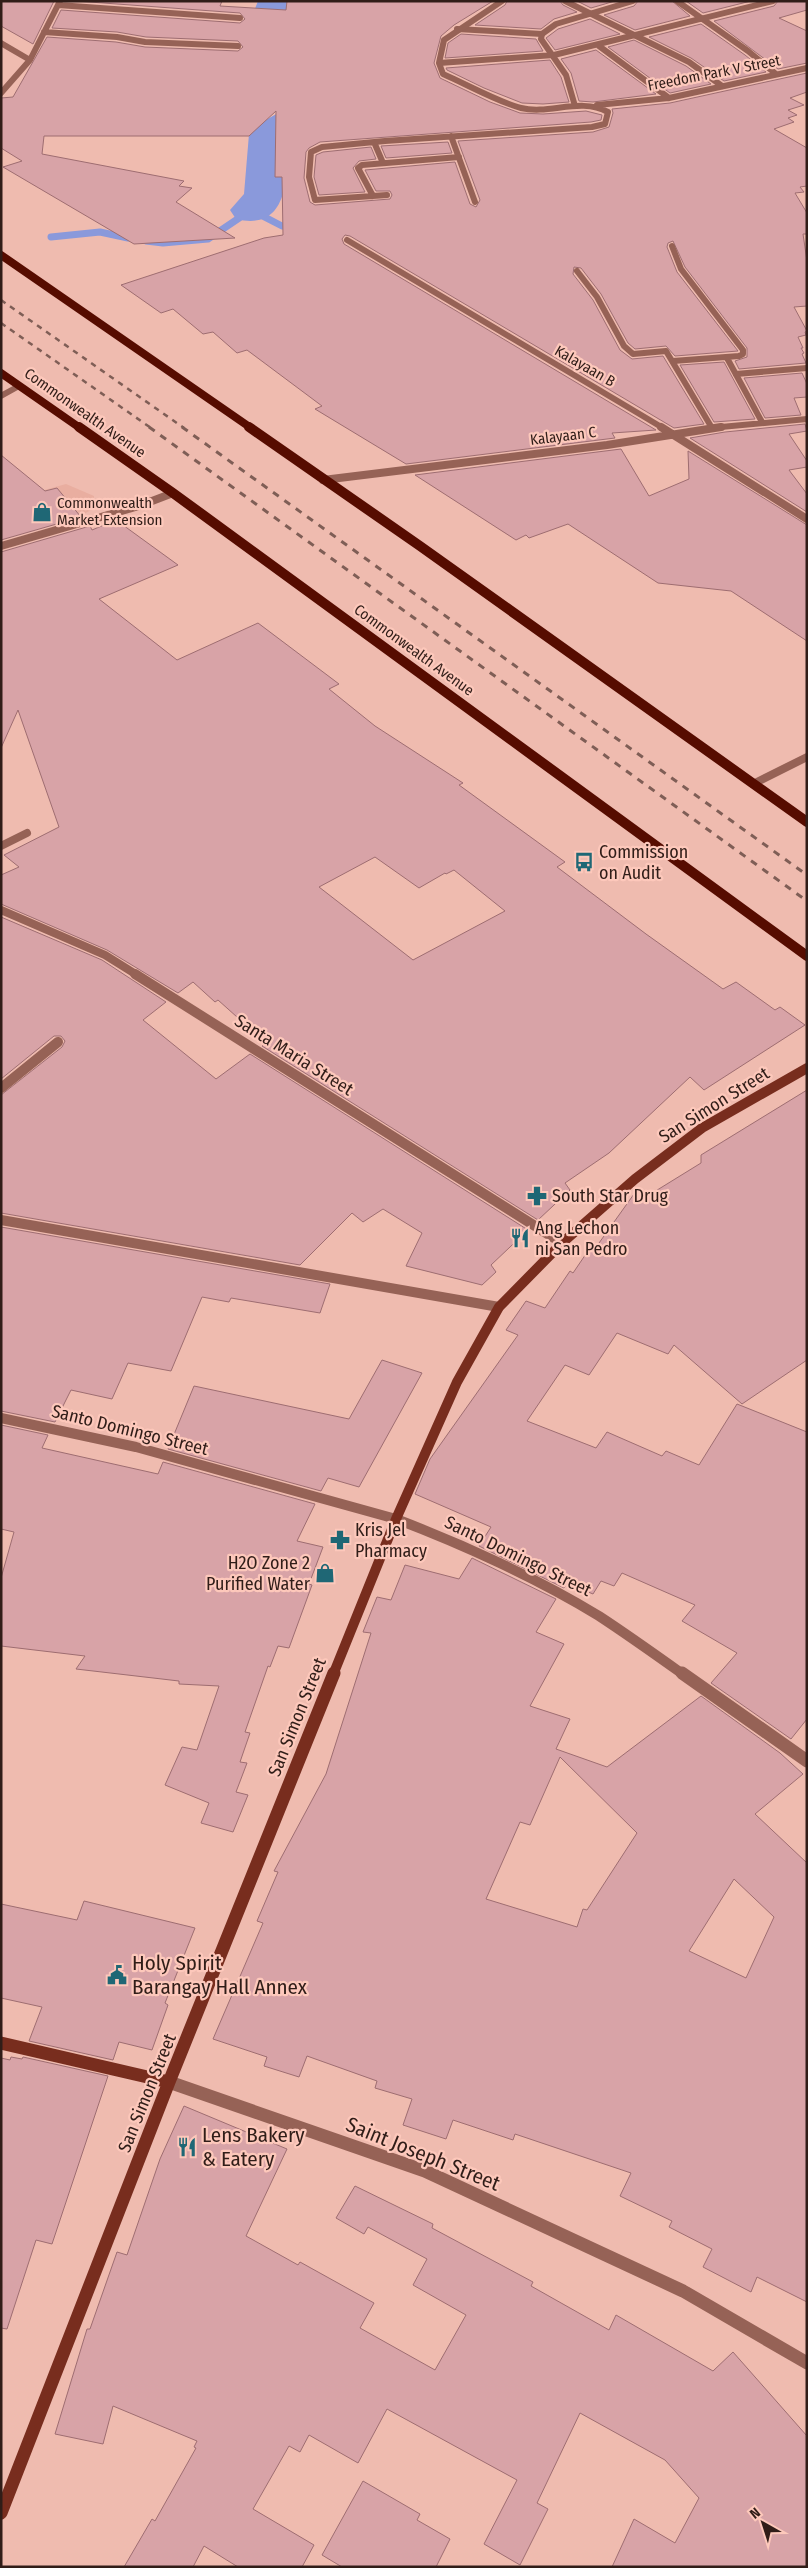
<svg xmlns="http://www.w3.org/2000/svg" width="808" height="2568" font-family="'Fira Sans Condensed',sans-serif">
<rect width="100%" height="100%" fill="#efbbaf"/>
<path fill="#e9aea0" d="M66,484L94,496L93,509L80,516L1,502Z"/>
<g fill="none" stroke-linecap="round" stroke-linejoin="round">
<path stroke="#8a99db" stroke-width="7" d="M51,237L100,232L128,238
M146,241L163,243L208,239L251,210L282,226L297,227"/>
<path fill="#8a99db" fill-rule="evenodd" d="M258,1H294L285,24L303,58L342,93L347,101L342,109L288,139C287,175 290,232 236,219L230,210L244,194L249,134L255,126L303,99L274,72L249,24Z"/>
</g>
<path fill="#d8a3a7" stroke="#9e6d71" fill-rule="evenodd" d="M1,1H54L33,44L1,26Z
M76,1H222L220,6L286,10L287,1H493L454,25L441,36L434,63L440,78L490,102L520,113L543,114L586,111L602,115L601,120L591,122L320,142L309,148L306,152L304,178L310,202L315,205L390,199L392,195L390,191H376L365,170L455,162L470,204L476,207L480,200L458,141L593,132L609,127L613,113L612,109L670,103L807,73V92L790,98L804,105L788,110L797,115L788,118L794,122L774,129L807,148V186L800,187L804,192L795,193L807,213V234H803L807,261V306L794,307L807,331L805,332L806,335L798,337L803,348H801L804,353L802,354L806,363L739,369L735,361L747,357V348L685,267L673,241L668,243L667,247L677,272L738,351L675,356L666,346L635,349L628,343L601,294L581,268L574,267L573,274L593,300L620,350L632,359L663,356L704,424L674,428L350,236L345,235L342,239L344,244L656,430L612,433L615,438L406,464L315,409L322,406L247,350L237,353L213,332L203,334L173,309L161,313L121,285L264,238L283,235L282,177H275L276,111L249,136H44L42,154L184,181L179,186L192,188L176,202L235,238L134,244L3,167L22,161L1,148V98L13,97L47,37L116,42L145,47L238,51L243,47L238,41L146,37L117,32L52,28L61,10L240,23L245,19L240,13Z
M507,1H560L563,5L577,12L554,19L541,29L475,25L505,5Z
M577,1H615L591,8Z
M638,1H672L690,16L635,30L604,15L634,6Z
M686,1H751L703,13Z
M778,1H807V10L779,18L807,31V63L778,69L714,21L774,6Z
M590,19L620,34L555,50L546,38L558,29Z
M701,24L745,55L766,72L724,81L691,58L649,37Z
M461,34L536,39L543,51L445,58L448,43Z
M634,40L686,66L711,84L670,93L608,47Z
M596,50L656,94L593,102L579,101L571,73L561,59Z
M550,60L561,77L569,102L543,104L522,103L484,88L447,70L446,68Z
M448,142L452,153L386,158L381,146Z
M371,147L376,159L359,161L353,168L365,192L319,195L314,177L316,155L323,152Z
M724,362L755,419L714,422L680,365Z
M802,373L807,384V397L794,398L801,415L765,418L744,378Z
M805,424L807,431L789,434L807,461V467L789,470L807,494V512L690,438L725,432Z
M621,449L649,496L689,479L688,451L807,525V641L731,591L658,583L568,524L529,538L526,535L516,540L415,475Z
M1,455L45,491L57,488L81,517L1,540Z
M116,520L178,565L99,599L177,660L258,623L339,684L329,689L375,726L463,783L459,785L565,862L557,867L646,934L723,989L736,982L775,1010L780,1007L805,1025L704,1090L690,1077L609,1153L565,1183L570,1190L538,1220L262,1046L266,1043L218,1000L215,1002L193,982L178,993L107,950L1,904V875L19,867L4,855L59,827L18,710L1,748V552L90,526L92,530ZM375,857L419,888L445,873L446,874L454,870L505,911L413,960L319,887Z
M1,917L102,960L166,1002L143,1020L216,1079L250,1054L528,1230L491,1265L496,1272L482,1285L406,1266L422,1233L383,1209L363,1222L352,1213L300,1265L1,1213V1095L62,1047L65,1041L61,1036H54L1,1079Z
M807,1090V1360L742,1404L674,1345L668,1354L617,1333L589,1375L565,1365L527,1421L596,1448L607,1432L662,1456L666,1451L699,1465L737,1404L807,1432V1719L791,1739L711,1683L737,1653L682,1621L695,1605L622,1573L614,1586L601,1581L593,1594L567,1583L564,1588L479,1546L491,1527L415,1494L430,1459L518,1335L506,1330L526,1301L545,1308L570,1271L573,1273L590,1248L594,1250L634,1194L641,1200L701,1163V1155Z
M1,1227L330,1284L320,1313L231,1298L229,1302L202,1297L171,1371L128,1363L112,1399L71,1390L55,1422L1,1411Z
M382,1360L422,1373L359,1487L328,1478L321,1491L168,1449L194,1386L349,1419Z
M1,1425L48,1435L42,1448L158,1474L163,1462L315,1504L297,1541L323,1547L309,1584L312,1585L289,1648L278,1646L270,1667L268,1666L245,1732L250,1733L240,1762L247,1763L236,1792L248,1795L233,1832L201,1823L209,1803L165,1785L182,1747L197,1750L219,1686L179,1684V1681L76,1669L85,1656L1,1646V1578L14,1532L1,1529Z
M472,1558L556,1599L536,1632L564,1644L530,1706L570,1719L556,1749L607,1767L701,1696L780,1753L803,1774L755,1814L807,1863V2302L757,2277L751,2292L703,2267L712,2249L669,2227L672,2221L620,2196L631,2173L515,2134L513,2140L453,2120L446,2139L403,2125L412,2099L375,2088L377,2081L307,2056L299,2077L264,2066L267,2057L213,2039L263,1923L257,1921L278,1872L274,1871L326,1774L371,1633L363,1632L377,1597L391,1600L405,1565L459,1579ZM560,1757L637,1833L587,1910L583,1909L577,1927L486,1899L520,1822L530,1825ZM734,1879L774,1917L746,1978L689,1951Z
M84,1901L195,1928L165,2003L168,2005L152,2050L119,2042L113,2060L29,2041L42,2007L1,1998V1904L77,1920Z
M11,2057L22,2059L23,2057L108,2076L52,2244L36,2240L7,2329L1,2328V2058L10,2060Z
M184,2106L287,2149L246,2236L298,2265L300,2262L374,2303L360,2328L435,2370L466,2315L413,2285L427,2259L368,2227L364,2234L336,2218L355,2186L433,2224L432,2228L533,2282L531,2286L609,2330L616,2315L713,2371L733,2352L807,2436V2567H612L634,2519L675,2543L699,2498L665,2460L580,2413L537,2503L548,2509L520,2565L484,2544L517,2480L387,2409L358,2463L309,2435L300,2452L289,2446L253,2509L314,2545L302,2567H238L204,2546L193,2567H124L152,2519L155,2521L196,2448L194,2447L197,2441L113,2406L103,2444L55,2434L87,2329H90L117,2252L127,2255L160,2159Z
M363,2481L420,2514L417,2520L450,2539L436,2567H342L322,2555Z"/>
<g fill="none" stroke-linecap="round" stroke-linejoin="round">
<path stroke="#966256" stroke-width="6" d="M565,1L689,62L722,86
M457,29L542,34
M736,374L807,368
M1,396L19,386"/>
<path stroke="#966256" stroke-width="6" d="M677,1L748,51L776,74
M58,5L240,18
M44,32L117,37L145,42L238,46
M1,43L30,60
M599,46L669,98
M439,63L554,55L773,1
M1,93L30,60L60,1
M597,105L669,98L807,68
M575,106L566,75L541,39L542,34L556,24L633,1
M451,136L475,202
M374,142L383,163
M387,195L315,200L309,177L311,152L322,147L385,141L592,127L605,124L608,112C580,97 550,115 521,108C498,102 466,84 443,74L439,63L444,40L502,1
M373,196L358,168L362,165L459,157
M347,240L663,428
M672,246L681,269L743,350V354L739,356L673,361
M577,271L597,297L624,346L633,354L666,351L712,428
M727,358L762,422
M710,428L807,419"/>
<path stroke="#966256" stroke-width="8" d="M661,427L807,519
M323,480L607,445L721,427
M1,546L139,506L173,493
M753,784L807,757
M1,846L27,833
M1,910L105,955L137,975"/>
<path stroke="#966256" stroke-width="10" d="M135,974L562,1243
M1,1088L58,1042
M1,1220L499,1307
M1,1418L136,1447L396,1519C462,1544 539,1579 599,1616C628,1635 656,1655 684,1675"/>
<path stroke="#966256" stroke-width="13" d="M682,1673L807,1761
M169,2082L425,2171L683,2291L807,2363"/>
<path stroke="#782d1e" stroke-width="10" d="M333,1675L396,1519L457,1382L499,1307L562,1243L635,1179L702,1128L807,1068"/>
<path stroke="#782d1e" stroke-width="13" d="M1,2043L169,2082
M1,2513L169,2082L334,1673"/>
<path stroke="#560c00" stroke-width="8" d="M1,255L251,428
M1,373L80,428"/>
<path stroke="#560c00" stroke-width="10" d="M79,427L173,493L807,956
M249,427L420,546L807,822"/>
<path stroke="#7f5e56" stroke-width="2.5" stroke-dasharray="5.5 5.5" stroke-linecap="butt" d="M1,300L184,428
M1,323L151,428"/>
<path stroke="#7f5e56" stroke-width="3" stroke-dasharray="7 7" stroke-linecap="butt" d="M149,427L807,901
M182,427L807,875"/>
</g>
<defs>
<symbol id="shop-bare" viewBox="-9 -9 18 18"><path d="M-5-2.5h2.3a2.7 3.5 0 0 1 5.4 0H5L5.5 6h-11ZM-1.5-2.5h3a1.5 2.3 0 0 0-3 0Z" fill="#1f6775" stroke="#fdc8bb" stroke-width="2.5" paint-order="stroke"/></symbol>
<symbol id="bus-bare" viewBox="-9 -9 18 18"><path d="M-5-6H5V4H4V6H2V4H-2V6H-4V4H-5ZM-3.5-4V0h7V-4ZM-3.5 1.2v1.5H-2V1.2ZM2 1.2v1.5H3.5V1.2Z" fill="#1f6775" stroke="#fdc8bb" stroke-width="2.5" paint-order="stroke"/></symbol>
<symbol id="pharmacy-bare" viewBox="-9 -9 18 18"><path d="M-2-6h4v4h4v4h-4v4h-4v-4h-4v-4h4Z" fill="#1f6775" stroke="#fdc8bb" stroke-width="2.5" paint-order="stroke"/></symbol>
<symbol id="restaurant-bare" viewBox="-9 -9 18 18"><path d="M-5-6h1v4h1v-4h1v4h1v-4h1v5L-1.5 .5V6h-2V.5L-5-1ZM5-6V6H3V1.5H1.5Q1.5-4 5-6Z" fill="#1f6775" stroke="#fdc8bb" stroke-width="2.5" paint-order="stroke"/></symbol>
<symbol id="civic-bare" viewBox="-9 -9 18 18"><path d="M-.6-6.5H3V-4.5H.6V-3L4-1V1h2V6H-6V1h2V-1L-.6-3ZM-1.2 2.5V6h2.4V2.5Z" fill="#1f6775" stroke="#fdc8bb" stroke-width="2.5" paint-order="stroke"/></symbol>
</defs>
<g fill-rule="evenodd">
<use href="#shop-bare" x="28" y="498" width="28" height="28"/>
<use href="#bus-bare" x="570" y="848" width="28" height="28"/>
<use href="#pharmacy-bare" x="523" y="1182" width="28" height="28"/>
<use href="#restaurant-bare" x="506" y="1224" width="28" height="28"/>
<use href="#pharmacy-bare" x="326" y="1526" width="28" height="28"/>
<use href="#shop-bare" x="311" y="1559" width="28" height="28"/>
<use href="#civic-bare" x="103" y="1961" width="28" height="28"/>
<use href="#restaurant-bare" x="173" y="2133" width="28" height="28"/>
</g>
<g text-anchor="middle" stroke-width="4.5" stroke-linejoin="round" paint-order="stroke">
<g font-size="15" fill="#301d18" stroke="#fdc8bb">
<text transform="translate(714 73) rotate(-11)" y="5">Freedom Park V Street</text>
<text transform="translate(585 366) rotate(30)" y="5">Kalayaan B</text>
<text transform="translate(85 413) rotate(35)" y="5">Commonwealth Avenue</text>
<text transform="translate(563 436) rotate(-7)" y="5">Kalayaan C</text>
<text transform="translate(414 650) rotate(36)" y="5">Commonwealth Avenue</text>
</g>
<g font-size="15" fill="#301d18" stroke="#fdc8bb" text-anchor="start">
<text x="57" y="508">Commonwealth<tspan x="57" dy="17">Market Extension</tspan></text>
</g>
<g font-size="18" fill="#301d18" stroke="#fdc8bb" text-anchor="start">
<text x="599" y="858">Commission<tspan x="599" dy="21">on Audit</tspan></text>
<text x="552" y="1202">South Star Drug</text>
<text x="535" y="1234">Ang Lechon<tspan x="535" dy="21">ni San Pedro</tspan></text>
<text x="355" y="1536">Kris Jel<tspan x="355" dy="21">Pharmacy</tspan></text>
<text x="310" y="1569" text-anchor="end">H2O Zone 2<tspan x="310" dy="21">Purified Water</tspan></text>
</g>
<g font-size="18" fill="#301d18" stroke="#fdc8bb">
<text transform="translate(294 1055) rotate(32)" y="6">Santa Maria Street</text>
<text transform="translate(714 1105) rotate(-32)" y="6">San Simon Street</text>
<text transform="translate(130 1430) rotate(14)" y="6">Santo Domingo Street</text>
<text transform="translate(518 1556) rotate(26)" y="6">Santo Domingo Street</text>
<text transform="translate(297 1717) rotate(-68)" y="6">San Simon Street</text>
<text transform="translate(147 2093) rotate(-68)" y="6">San Simon Street</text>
</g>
<g font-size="21" fill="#301d18" stroke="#fdc8bb" text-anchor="start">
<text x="132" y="1970">Holy Spirit<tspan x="132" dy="24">Barangay Hall Annex</tspan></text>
<text x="202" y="2142">Lens Bakery<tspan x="202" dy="24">&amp; Eatery</tspan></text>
</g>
<g font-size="21" fill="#301d18" stroke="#fdc8bb">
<text transform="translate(423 2154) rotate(22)" y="7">Saint Joseph Street</text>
</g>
</g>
<rect width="808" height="2568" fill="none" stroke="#301d18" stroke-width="5"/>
<g transform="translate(763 2523) rotate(321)" stroke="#fdc8bb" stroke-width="4" paint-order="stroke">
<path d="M0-4L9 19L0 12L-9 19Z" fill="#301d18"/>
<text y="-8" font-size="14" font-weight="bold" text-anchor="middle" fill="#301d18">N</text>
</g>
</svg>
